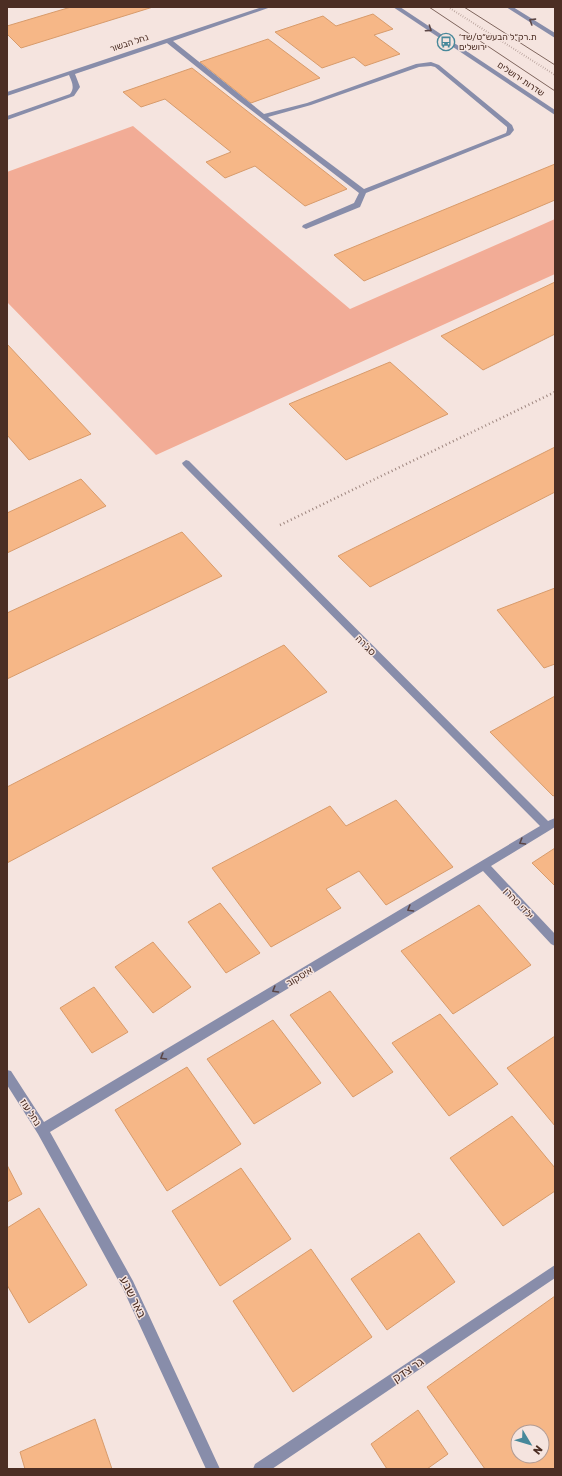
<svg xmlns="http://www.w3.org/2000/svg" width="562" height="1476" font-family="Rubik,'Noto Sans Hebrew',sans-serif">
<rect width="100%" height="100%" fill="#f5e4df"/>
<path fill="#f2ac96" d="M133,126L350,309L555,219V274L156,455L7,302V172Z"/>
<path fill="#f6b787" stroke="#d89b6b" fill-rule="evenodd" d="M71,7H153L21,48L7,34V26Z
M373,14L393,29L374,35L400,54L365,66L354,57L322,68L275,32L323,16L336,26Z
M268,39L320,78L251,103L200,62Z
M192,68L347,189L305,206L255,166L225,178L206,162L231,152L165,99L141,107L123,92Z
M555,164V200L364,281L334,255Z
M555,282V334L483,370L441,336Z
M7,344L91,434L29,460L7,435Z
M390,362L448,414L346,460L289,404Z
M555,447V492L370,587L338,556Z
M81,479L106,506L7,553V513Z
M182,532L222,576L7,679V613Z
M555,588V664L544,668L497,610Z
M284,645L327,692L7,863V787Z
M555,696V795L553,796L490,732Z
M396,800L453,867L386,905L359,871L326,889L341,908L271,947L212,868L330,806L346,826Z
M555,848V886L532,863Z
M220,903L260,953L226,973L188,922Z
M479,905L531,965L453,1014L401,951Z
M153,942L191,987L153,1013L115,967Z
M94,987L128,1032L92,1053L60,1008Z
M330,991L393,1072L353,1097L290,1015Z
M440,1014L498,1084L449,1116L392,1043Z
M273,1020L321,1083L254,1124L207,1059Z
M555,1036V1126L507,1068Z
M187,1067L241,1144L167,1191L115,1110Z
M512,1116L555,1168V1191L503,1226L450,1158Z
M7,1165L22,1194L7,1202Z
M241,1168L291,1239L220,1286L172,1211Z
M39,1208L87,1285L29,1323L7,1285V1228Z
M419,1233L455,1282L387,1330L351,1279Z
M311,1249L372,1337L293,1392L233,1301Z
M555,1296V1469H485L427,1387ZM518,1432H542V1456H518Z
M418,1410L448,1454L427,1469H387L371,1444Z
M95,1419L112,1469H25L20,1452Z"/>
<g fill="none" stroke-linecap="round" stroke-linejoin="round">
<path stroke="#9d857e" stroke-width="2" stroke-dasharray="0.5 2" stroke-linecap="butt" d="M448,7L555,75"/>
<path stroke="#9d857e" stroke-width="2.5" stroke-dasharray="1 3" stroke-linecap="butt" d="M280,525L555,392"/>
<path fill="#888daa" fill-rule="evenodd" d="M262,7H271L173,41L264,114L307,103L416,64L431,62L439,65L512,125L514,130L510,135L366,193L360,207L306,229L302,227L303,225L354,203L359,193L238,100L167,43L75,74L80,87L74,96L7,120V116L70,94C75,88 72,82 69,75L7,96V92ZM431,66L435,67L507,127V130L506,133L364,189L268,117L311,105L419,67Z
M393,7H400L555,110V115Z
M506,7H513L555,33V38Z
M186,460L189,461L548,821L555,818V827L491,866L555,934V946L551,944L483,871L50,1132L133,1281L220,1469H206L123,1289L38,1134L7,1085V1070L11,1071L44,1122L540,826L183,465L182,463Z
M555,1265V1278L272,1469H253L255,1464Z"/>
<path stroke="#7f655d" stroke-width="1" d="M429,7L555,91
M464,7L555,65"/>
</g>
<defs><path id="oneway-chevron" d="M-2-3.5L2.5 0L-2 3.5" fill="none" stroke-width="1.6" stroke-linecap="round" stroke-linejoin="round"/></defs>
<g stroke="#5b4646">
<use href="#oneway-chevron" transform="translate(532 21) rotate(-148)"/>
<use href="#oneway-chevron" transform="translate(429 29) rotate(34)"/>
<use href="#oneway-chevron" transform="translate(522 842) rotate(149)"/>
<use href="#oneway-chevron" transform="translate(410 909) rotate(149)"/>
<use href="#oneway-chevron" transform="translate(275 990) rotate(149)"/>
<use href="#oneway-chevron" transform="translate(163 1057) rotate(149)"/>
</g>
<defs>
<symbol id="bus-ring" viewBox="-11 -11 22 22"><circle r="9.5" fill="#f5e4df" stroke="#47889a" stroke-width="1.5"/><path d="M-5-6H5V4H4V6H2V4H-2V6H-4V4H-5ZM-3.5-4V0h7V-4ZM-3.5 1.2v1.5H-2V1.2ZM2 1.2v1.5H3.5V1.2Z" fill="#47889a"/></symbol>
</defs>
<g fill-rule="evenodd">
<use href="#bus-ring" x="436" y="32" width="20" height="20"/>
</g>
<g text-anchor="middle" stroke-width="3" stroke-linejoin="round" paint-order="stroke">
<g font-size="9" fill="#4c2e24" stroke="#f5e4df" text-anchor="start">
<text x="459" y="40">ת.רק״ל הבעש״ט/שד׳<tspan x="459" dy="10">ירושלים</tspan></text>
</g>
<g font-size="9" fill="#4c2e24" stroke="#f5e4df">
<text transform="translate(129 43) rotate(-18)" y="3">נחל הבשור</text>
<text transform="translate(521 79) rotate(34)" y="3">שדרות ירושלים</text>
</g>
<g font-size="10" fill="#4c2e24" stroke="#f5e4df">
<text transform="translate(366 645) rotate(45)" y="4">סג'רה</text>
<text transform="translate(519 903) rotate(47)" y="4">ילדי טהרן</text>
<text transform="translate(299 976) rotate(-31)" y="4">איסקוב</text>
<text transform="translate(31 1112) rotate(57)" y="4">נחל עוז</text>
</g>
<g font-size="12" fill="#4c2e24" stroke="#f5e4df">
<text transform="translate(133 1297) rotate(64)" y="4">באר שבע</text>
<text transform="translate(408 1370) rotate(-34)" y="4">גר צדק</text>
</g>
</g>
<rect width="562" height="1476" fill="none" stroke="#4c2e24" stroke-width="16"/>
<g transform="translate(530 1444) rotate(128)"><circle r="19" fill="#f5e4df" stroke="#b19b94"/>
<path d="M0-3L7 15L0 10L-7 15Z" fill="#47889a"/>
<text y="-6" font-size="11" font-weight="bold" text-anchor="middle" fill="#4c2e24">N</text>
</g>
</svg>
